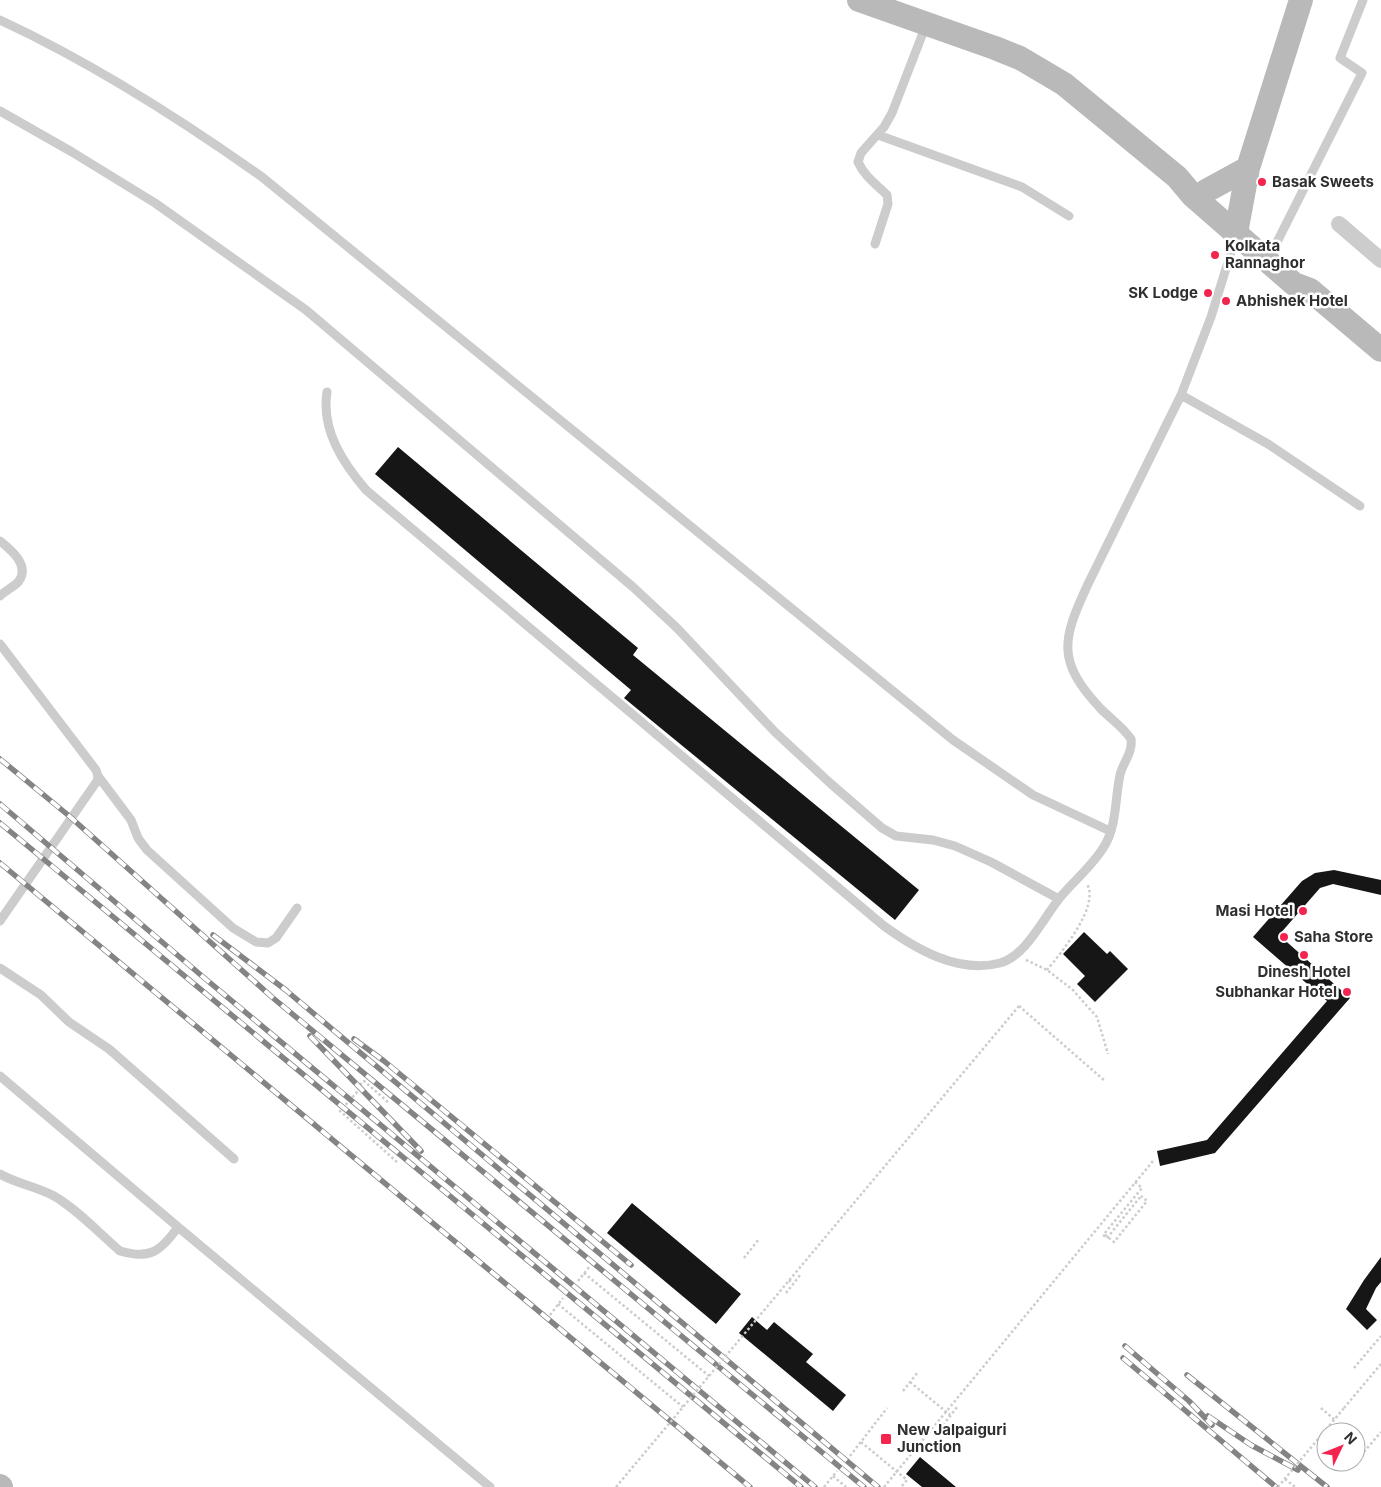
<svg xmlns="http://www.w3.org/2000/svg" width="1381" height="1487" font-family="Inter,sans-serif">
<rect width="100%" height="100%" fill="#fff"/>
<path fill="#161616" d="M398,447L638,648L633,655L919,890L895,920L624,698L631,690L375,474Z
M1334,870L1381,880V895L1333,884L1320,888L1279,935L1350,998L1215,1153L1160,1166L1157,1151L1207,1140L1327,1001L1253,937L1302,881L1315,873Z
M1084,932L1107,954L1110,951L1128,969L1095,1002L1077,984L1085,976L1063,954Z
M632,1203L741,1294L716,1324L607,1233Z
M1381,1257V1282L1376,1288L1366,1309L1377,1320L1367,1330L1346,1309L1364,1280Z
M752,1317L767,1330L774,1322L813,1354L806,1362L846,1395L833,1411L739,1333Z
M920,1457L956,1487H922L906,1474Z"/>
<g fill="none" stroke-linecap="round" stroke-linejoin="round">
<path stroke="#ccc" stroke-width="2.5" stroke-dasharray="2.5 2.5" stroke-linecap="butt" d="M1026,960L1047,970L1073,990L1087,1006L1097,1017L1108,1054
M1047,970C1061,953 1100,906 1087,884
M1019,1006L1105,1081
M388,1102L364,1081L359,1086L358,1091L340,1111L397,1162
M1135,1182L1142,1188L1104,1234L1114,1242L1147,1201L1141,1196
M744,1258L759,1239
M584,1273L709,1376
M789,1280L793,1284
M578,1281L590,1266
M786,1293L801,1274
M558,1304L683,1407
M550,1315L563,1298
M1354,1368L1381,1336
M910,1382L950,1415
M903,1391L918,1372
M1321,1408L1335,1420
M1344,1408L1381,1364
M943,1425L958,1406
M1330,1426L1337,1432
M861,1442L907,1480L901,1487
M1356,1448L1363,1453L1381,1432
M850,1456L887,1408
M833,1476L846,1487
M1285,1479L1295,1487
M824,1487L837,1471
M884,1487L1153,1161"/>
<path stroke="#ccc" stroke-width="9" d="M0,20C93,63 179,118 262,177L953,740L1033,795L1110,831
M0,111L72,152L155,203L306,310L633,587L677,628L775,732L830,783L882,828L896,836L933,840L955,846L991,862L1059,899
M878,135L1022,187L1069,216
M875,244L888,204L887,195C876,184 865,177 858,162L861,153L884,127L892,113L926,25
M1273,250L1362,73L1340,58L1363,0
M327,392C321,430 343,463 366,490L884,926C916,949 958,974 1000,963C1027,956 1045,914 1063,894C1077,878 1094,864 1105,845C1117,824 1115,798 1120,775C1123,762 1133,753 1131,739C1123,727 1111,719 1101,709C1056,661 1062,640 1088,584L1181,395L1211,317L1236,236
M1181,395L1268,444L1360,506
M0,541C11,550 30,565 19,581C14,587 6,590 0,596
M0,644L96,770L98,776L97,781L0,921
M98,776L131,820L138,838L147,850L233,928L256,942L268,943L276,938L297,908
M0,968L41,995L69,1022L109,1049L234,1159
M0,1076L178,1227L490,1487
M0,1174C17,1184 36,1186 54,1196C78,1210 99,1233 120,1251C150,1260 161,1251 178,1227"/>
<path stroke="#ccc" stroke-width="16" d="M1339,224L1381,260"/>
<path stroke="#b9b9b9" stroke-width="24" d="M859,0L995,48L1020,58L1064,84L1177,177L1193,196L1294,284L1310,290L1381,350
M1206,191L1248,168
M1236,233L1248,168L1301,0
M0,1486L1,1487"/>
<defs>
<path id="rail" d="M0,759L68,815L273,998L864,1487
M0,804L202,976L815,1487
M0,823L801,1487
M0,863L750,1487
M213,935L287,991
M282,987L878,1487
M310,1036L421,1151
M354,1039L384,1061L631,1265
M1125,1346L1189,1401L1212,1425
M1123,1358L1276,1487
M1187,1375L1327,1487
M1208,1416L1251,1445L1298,1470"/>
</defs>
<use href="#rail" stroke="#848484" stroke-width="5.5"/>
<use href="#rail" stroke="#fff" stroke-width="4" stroke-dasharray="11" stroke-linecap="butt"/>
<path stroke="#ccc" stroke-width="2.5" stroke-dasharray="2.5 2.5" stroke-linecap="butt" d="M1103,1235L1107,1238L1141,1196
M616,1487L1019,1006
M1278,1487L1344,1408"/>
</g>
<g fill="#f3254e" stroke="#fff" stroke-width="2">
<circle cx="1262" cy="182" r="5"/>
<circle cx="1215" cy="255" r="5"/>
<circle cx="1208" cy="293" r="5"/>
<circle cx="1226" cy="301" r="5"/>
<circle cx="1303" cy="911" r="5"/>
<circle cx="1284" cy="937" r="5"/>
<circle cx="1304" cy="955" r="5"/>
<circle cx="1347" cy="992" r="5"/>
<rect x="880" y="1433" width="12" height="12" rx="2.5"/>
</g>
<g text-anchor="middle" stroke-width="5" stroke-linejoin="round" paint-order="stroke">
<g font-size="15" font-weight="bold" fill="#2f2f2f" stroke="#fff" text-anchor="start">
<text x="1272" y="187">Basak Sweets</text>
<text x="1225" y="251">Kolkata<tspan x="1225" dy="17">Rannaghor</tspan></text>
<text x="1198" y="298" text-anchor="end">SK Lodge</text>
<text x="1236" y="306">Abhishek Hotel</text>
<text x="1293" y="916" text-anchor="end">Masi Hotel</text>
<text x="1294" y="942">Saha Store</text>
<text x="1304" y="977" text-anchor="middle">Dinesh Hotel</text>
<text x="1337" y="997" text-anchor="end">Subhankar Hotel</text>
<text x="897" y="1435">New Jalpaiguri<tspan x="897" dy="17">Junction</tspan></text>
</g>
</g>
<g transform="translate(1341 1447) rotate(47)"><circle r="24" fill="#ffffff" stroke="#acacac"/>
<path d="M0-4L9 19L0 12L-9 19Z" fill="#f3254e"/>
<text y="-8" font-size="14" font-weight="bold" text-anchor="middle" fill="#2f2f2f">N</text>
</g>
</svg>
